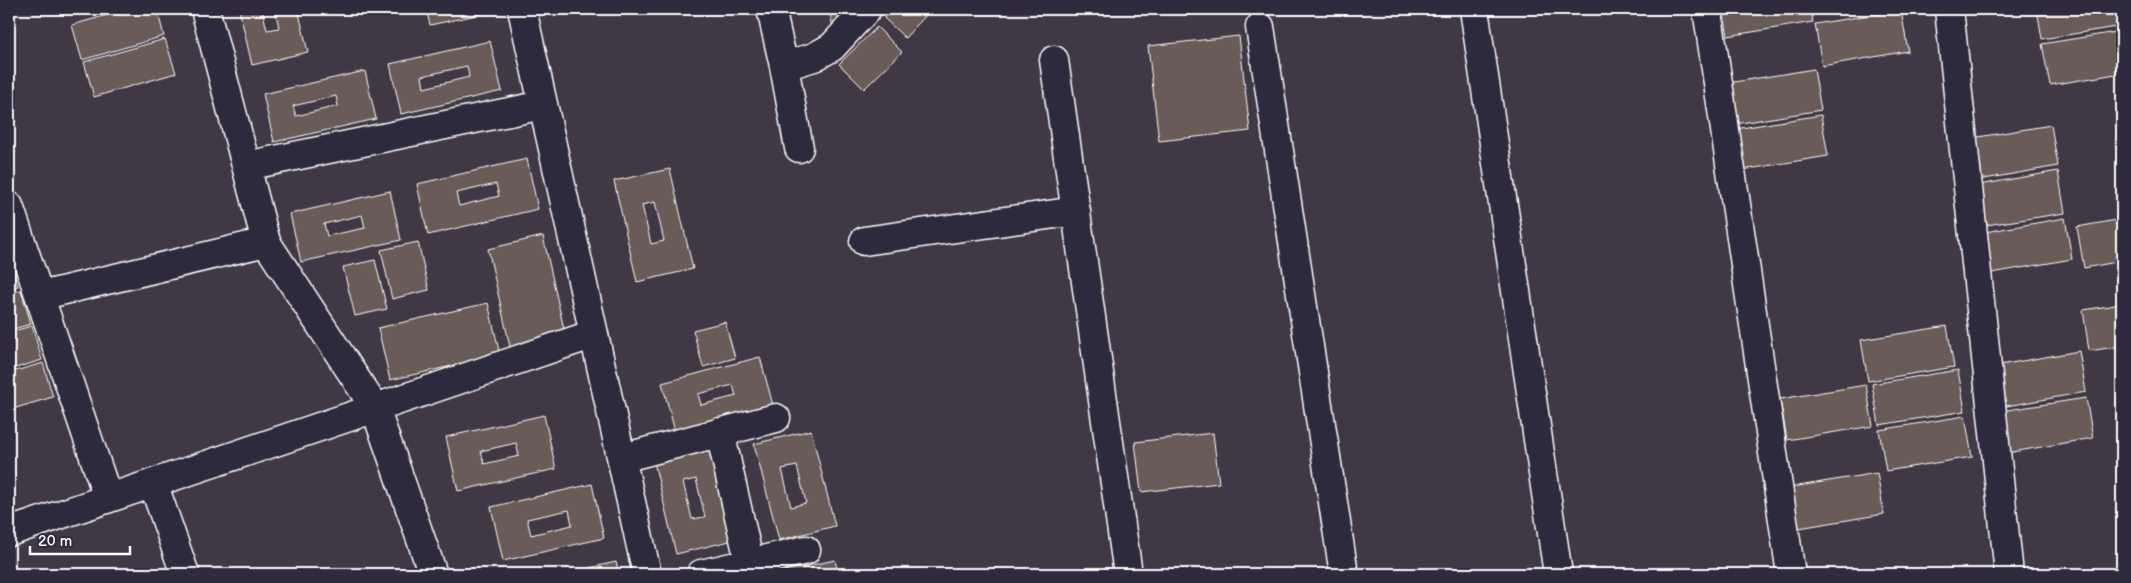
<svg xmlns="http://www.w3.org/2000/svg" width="2131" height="583" font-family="'Balsamiq Sans',sans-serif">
<rect width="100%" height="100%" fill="#403945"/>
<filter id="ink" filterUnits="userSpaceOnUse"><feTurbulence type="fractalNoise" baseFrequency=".02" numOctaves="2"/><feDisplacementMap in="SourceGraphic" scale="10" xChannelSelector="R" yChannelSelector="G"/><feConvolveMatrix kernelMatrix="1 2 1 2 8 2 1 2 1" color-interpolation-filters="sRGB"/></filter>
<g filter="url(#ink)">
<path fill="#695c58" stroke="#fff" fill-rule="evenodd" d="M129,9H157L164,36L82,60L72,25Z
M239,9H262L267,30L279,28L275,9H298L308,52L252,65Z
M426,9H485L486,13L430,25Z
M829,9H851L833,28Z
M892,9H923L928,13L905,38L884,18Z
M1723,9H1811L1813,22L1728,36Z
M2037,9H2122V26L2042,39Z
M1901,10L1908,51L1822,66L1815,24Z
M877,27L902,52L864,89L839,64Z
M2122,31V73L2050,85L2042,44Z
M1239,36L1250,131L1159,141L1148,46Z
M165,39L176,73L94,97L84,62Z
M490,41L502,91L401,114L390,64ZM467,66L469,77L424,88L422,76Z
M1814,69L1821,110L1735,124L1728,83Z
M365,71L376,119L274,142L263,94ZM336,96L338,106L296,116L293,106Z
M1821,115L1828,156L1742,170L1735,129Z
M2051,125L2058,166L1973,181L1966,139Z
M527,159L538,209L428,235L417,184Z
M670,169L693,269L637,282L614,181ZM655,202L664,241L651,244L642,205Z
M2058,171L2065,213L1980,226L1973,186Z
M496,184L499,196L459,206L456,193Z
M390,191L401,240L301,262L290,214Z
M362,215L365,228L327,236L324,224Z
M2065,218L2072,259L1986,274L1979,233Z
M2122,219V261L2084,268L2077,227Z
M543,236L566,338L511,351L488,249Z
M418,242L429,290L392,299L381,250Z
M9,259L18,286L9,289Z
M375,260L387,309L355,316L343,267Z
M21,290L31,324L9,330V293Z
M488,303L500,355L390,380L378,328Z
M2122,304V346L2089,351L2083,310Z
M725,322L735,358L703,367L693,330Z
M32,326L42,360L9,370V332Z
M1947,326L1954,367L1868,381L1861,340Z
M2079,351L2086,392L2001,407L1994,366Z
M760,357L774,409L676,435L662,383ZM733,385L736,396L701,405L698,394Z
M43,363L53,397L9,410V373Z
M1958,370L1965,411L1879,425L1872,384Z
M1866,385L1873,426L1787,440L1780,399Z
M2086,398L2093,438L2007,453L2001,411Z
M544,415L556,469L458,491L446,437ZM516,443L519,456L484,464L481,451Z
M1965,416L1972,457L1886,471L1879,430Z
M811,430L835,526L779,540L754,444ZM797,466L806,503L791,507L782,469Z
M1213,433L1219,483L1141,492L1135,442Z
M711,445L734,540L676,554L653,458ZM696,479L705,517L692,519L683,482Z
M1877,473L1884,514L1799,528L1792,487Z
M592,484L604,538L503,561L491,507ZM569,510L572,525L531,535L527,519Z
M835,560L838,574H785L784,571Z
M616,562L619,574H562Z"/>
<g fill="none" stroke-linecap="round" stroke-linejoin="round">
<defs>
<path id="street" d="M205,9L266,242L375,408L433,574
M522,9L647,574
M771,9L784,66L799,148
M1474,9L1558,574
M1707,9L1791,574
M1949,9L2009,574
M1260,27L1344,574
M1054,60L1128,574
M784,66L814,57L832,47L867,9
M246,166L543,105
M9,206L108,498
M864,241L1076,211
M40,296L266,242
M720,432L752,574
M622,458L776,418
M153,483L185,574
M9,532L594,334
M701,574L806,550"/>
</defs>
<use href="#street" stroke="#fff" stroke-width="31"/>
<use href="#street" stroke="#2f2a3d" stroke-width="28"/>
</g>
</g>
<rect width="2131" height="583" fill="none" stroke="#2f2a3d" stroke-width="30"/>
<rect x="15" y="15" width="2101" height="553" fill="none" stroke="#fff" stroke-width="2" filter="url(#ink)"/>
<path d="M30 546v8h100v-8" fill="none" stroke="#ffffff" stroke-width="2.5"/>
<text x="38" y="546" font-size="15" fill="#ffffff" stroke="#2f2a3d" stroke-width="4" paint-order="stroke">20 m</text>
</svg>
